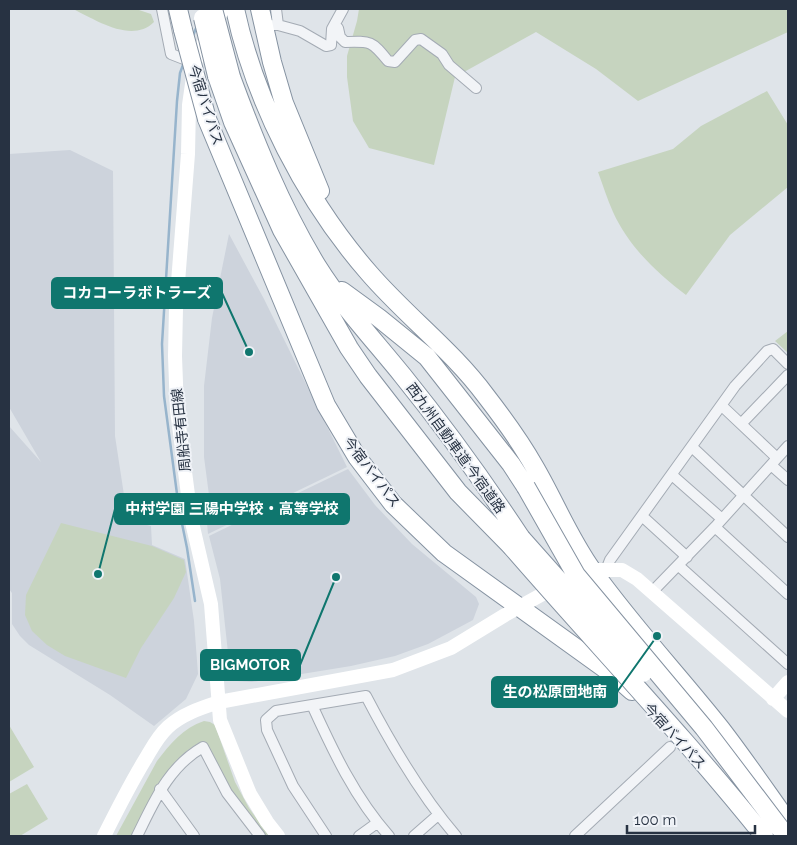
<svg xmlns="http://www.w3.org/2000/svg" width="797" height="845" font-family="Raleway,'Noto Sans JP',sans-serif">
<rect width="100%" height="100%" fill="#dfe4e9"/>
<path fill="#cdd3dc" d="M70,150L113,171L115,436L124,495L122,519L151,526L152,545L185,559L194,621L198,674L186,699L154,726L110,695L29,645L20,636L12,624V593L9,589V426L41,462L9,407V154Z
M229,234L264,299L347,467L208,534L207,523L212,518L204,457V386L212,318Z
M348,469L375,505L412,544L476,597L479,604L473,620L428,644L395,656L351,666L252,682L236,681L232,677L229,662L220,579L209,536Z"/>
<path fill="#c6d4bf" d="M73,9H136L151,14L154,22C132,44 96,20 73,9Z
M359,9H788V32L638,101L596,69L536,32L455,77L434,165L369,148L353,121L347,77V56L357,21Z
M767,91L788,125V187L730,235L686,295C656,272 629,247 613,212C607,199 603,185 598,172L673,149L701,126Z
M788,331V353L775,341Z
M61,523L152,546L184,560L186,572L174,598L141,648L126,678L65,656L47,645L32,631L25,615L26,595Z
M204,721L210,722L215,725L235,782L249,808L269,836H264L230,788L211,752L204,741C168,755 149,805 132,836H116L157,761C170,744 183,728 204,721Z
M9,725L34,767L9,782Z
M27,784L48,819L20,836H9V794Z"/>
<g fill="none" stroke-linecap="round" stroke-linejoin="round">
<path stroke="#97b4cc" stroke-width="2.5" d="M192,38L197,26
M183,65L180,73L177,101L162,344L164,396L179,509L187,548L195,601"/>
<defs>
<path id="street" d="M162,9L171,54L194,63
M273,25H278L276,9
M278,25L300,31L326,46L331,45L332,29L343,9
M334,26L338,28L340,37L345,42C371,41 372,41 388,61L395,62L415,40L421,39L442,54L449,65L476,88
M722,406L777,458
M741,424L788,375
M692,447L788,537
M771,465L788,480
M672,475L722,519
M642,516L687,557
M715,527L788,594
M679,566L788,664
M606,570L610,560L735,386L767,351L773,349L788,364
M652,592L715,527L788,446
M312,705C333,751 355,798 389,836
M160,789L194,836
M137,836C154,802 168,767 203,747L227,793L260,836
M326,836L293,786L267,730L266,720L276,711L366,696C392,746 420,794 456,836
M359,836L377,823
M414,836L438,815
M575,836L670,747"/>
<path id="highway" d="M178,9L183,30
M235,9C255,102 306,201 369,273C406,316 452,350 486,396C503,418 520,441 534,466C554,500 569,538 592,570C632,626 679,676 721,729C744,759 766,791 788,822
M260,9L272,62L284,103L320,191
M217,76L233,122L282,230L349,348L368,376L458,492L511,546
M231,77C255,142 281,207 317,266C342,306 374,340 403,376C445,428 484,482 521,538
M207,119L326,405L357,457L393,504L444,553L615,676L632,691
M342,291L379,318L427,357L511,464L526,487"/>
</defs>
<use href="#street" stroke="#a4abb4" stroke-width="12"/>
<use href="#highway" stroke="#8592a1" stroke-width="20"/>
<use href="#street" stroke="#f2f4f7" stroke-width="10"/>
<path stroke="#fff" stroke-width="14" d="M223,9L200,50L195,63L189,105L188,154L176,308L175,356L177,410L191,518L211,604L220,720L250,794L267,822L278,836
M584,572L592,570H622L637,579L788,711
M773,699L788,682
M104,836C117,810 130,784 146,758C152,748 158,736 168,727C182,714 201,708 219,702L393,670L451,648L505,615L559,585"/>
<use href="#highway" stroke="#fff" stroke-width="18"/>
<defs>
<path id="highway-bridge" d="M213,9L231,77
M203,18L217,76
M183,30L207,119
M526,487L576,575L704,728L786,836
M521,538L593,619L643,673
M511,546C595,643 684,736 764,836"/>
</defs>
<use href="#highway-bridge" stroke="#8592a1" stroke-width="20" stroke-linecap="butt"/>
<use href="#highway-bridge" stroke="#fff" stroke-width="18"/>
</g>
<g text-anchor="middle" stroke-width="4" stroke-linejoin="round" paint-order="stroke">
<g font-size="14" fill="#273242" stroke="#eff2f7">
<text transform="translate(206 105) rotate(72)" y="5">今宿バイパス</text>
<text transform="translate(181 430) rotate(-96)" y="5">周船寺有田線</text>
<text transform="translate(456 448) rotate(54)" y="5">西九州自動車道;今宿道路</text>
<text transform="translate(372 472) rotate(53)" y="5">今宿バイパス</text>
<text transform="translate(675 736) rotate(47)" y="5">今宿バイパス</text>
</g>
</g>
<path fill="none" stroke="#0f766e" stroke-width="2" d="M249 352L222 293M98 574L115 509M336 577L300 665M657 636L617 692"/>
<g fill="#0f766e" stroke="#eff2f7" stroke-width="2">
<circle cx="249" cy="352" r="5"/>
<circle cx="98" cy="574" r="5"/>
<circle cx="336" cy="577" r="5"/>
<circle cx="657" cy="636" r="5"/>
</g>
<g fill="#0f766e" stroke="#0f766e" stroke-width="2">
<rect x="52" y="278" width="170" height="30" rx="5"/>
<rect x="115" y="494" width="234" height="30" rx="5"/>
<rect x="201" y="650" width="99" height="30" rx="5"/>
<rect x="492" y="677" width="125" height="30" rx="5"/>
</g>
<g font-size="15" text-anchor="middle" font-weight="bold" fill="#fff">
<text x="137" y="298">コカコーラボトラーズ</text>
<text x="232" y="514">中村学園 三陽中学校・高等学校</text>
<text x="250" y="670">BIGMOTOR</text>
<text x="555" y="697">生の松原団地南</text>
</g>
<rect width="797" height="845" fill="none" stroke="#273242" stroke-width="20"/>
<path d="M627 825v8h128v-8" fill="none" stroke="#273242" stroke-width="2.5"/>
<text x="634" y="825" font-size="15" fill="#273242" stroke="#eff2f7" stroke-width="4" paint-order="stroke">100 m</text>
</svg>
